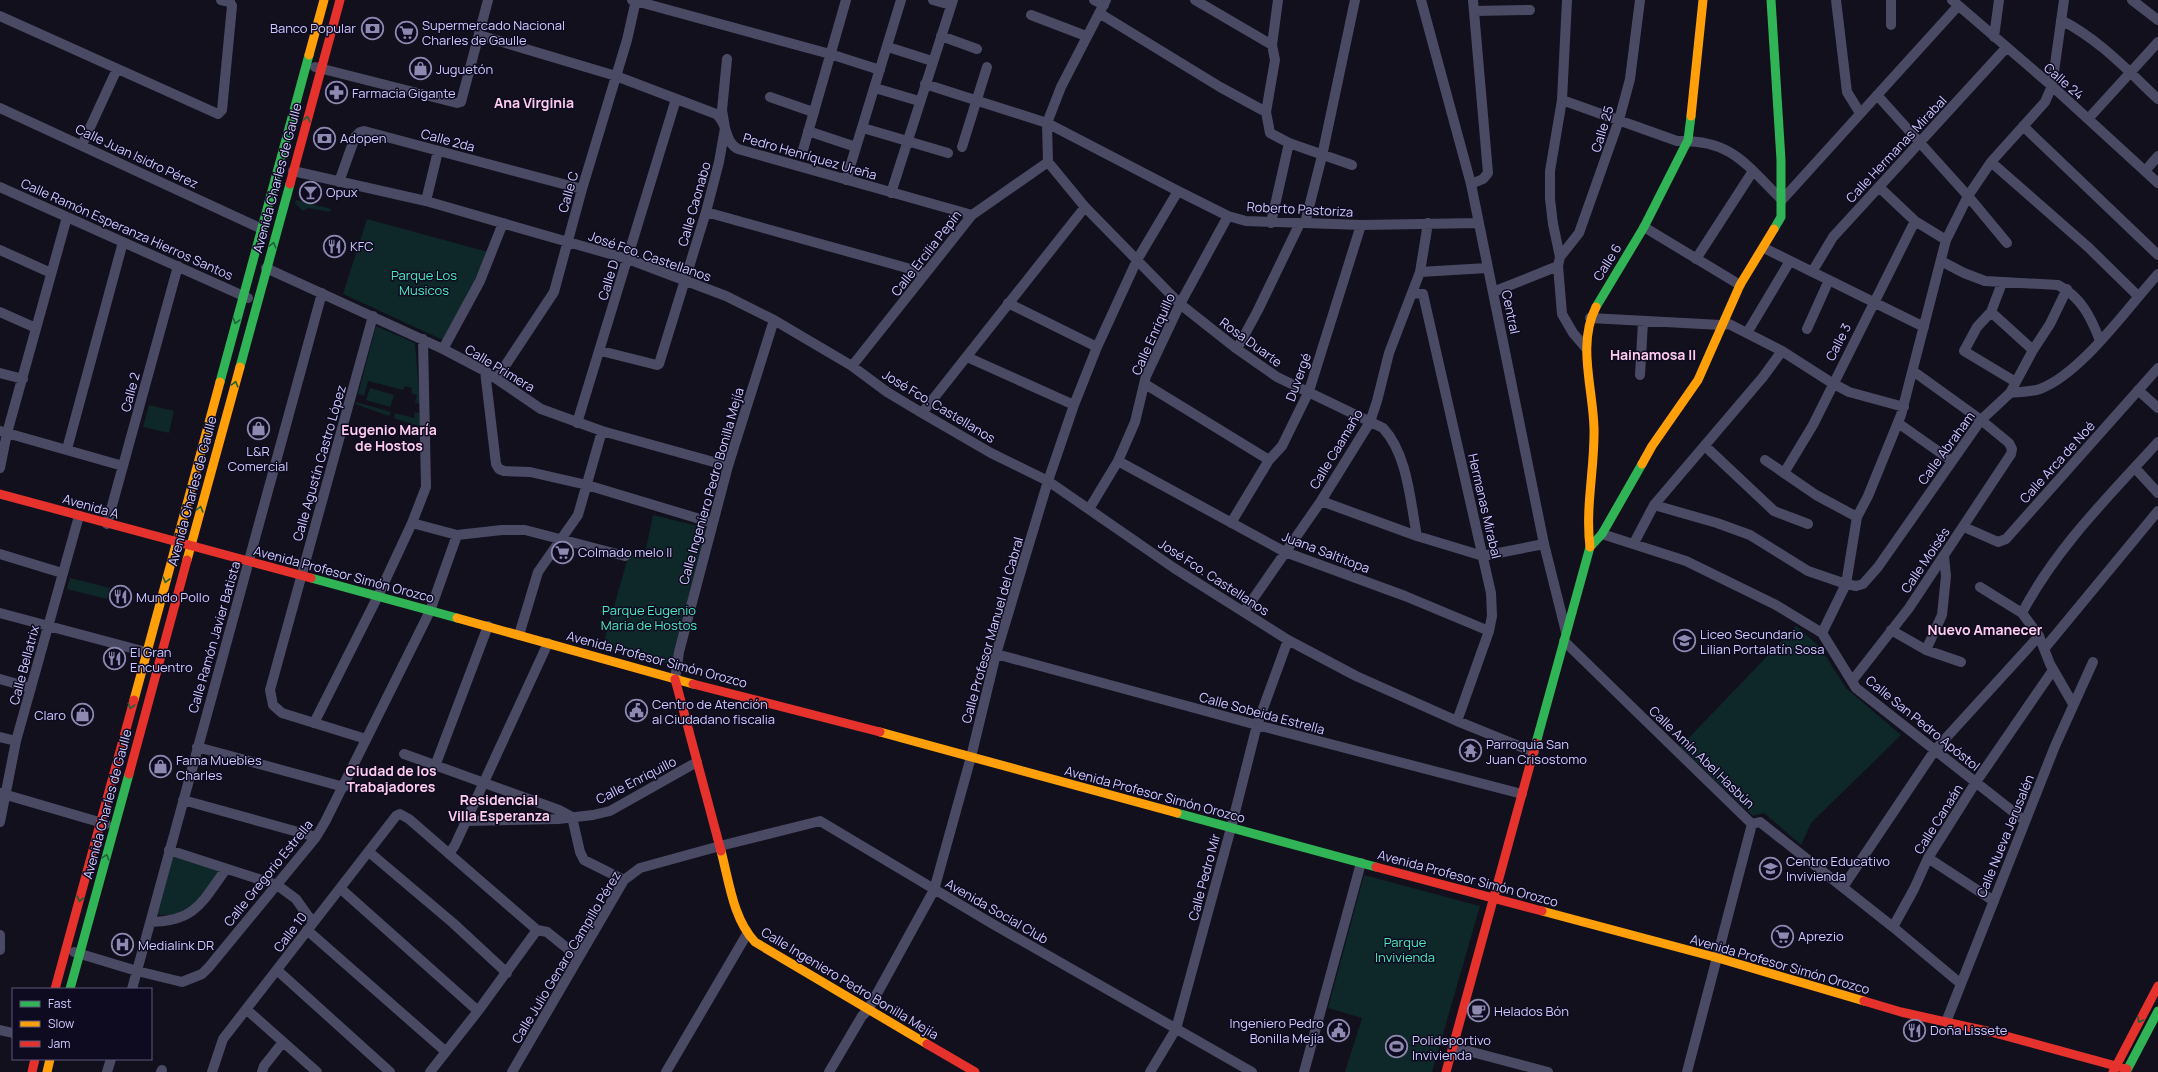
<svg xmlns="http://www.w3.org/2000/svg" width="2158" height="1072" font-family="Manrope,sans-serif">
<rect width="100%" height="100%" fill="#12101c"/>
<path fill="#0e2728" d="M296,200L331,209L330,212L308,208L303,211L295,203Z
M367,219L488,252L478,278L445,341L343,294Z
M376,326L415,343L420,404L415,403L417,395L411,393L412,388L405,386L403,390L368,381L364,396L358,394Z
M370,388L394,395L390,407L366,400Z
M356,402L391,412L389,416L355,404Z
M149,405L174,411L169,433L143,427Z
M415,412L420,413L421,427L394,418L395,413L414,418Z
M653,515L710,529L673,665L602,648L629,554L644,558Z
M70,578L110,588L107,599L67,589Z
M1796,626L1820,647L1846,688L1901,735L1811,823L1801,845L1764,813L1753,816L1680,747Z
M174,851L222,865L200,903L179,915H157Z
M1364,875L1480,906L1432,1072H1345L1362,1018L1328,1008Z"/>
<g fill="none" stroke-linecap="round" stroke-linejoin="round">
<path stroke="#4b4a65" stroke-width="10" d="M632,0L830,54L880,70
M933,0L951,5
M1094,0L1104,5
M1195,0L1272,45
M1278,0L1272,45L1275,60L1266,112L1270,133L1289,143L1352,165
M1421,0L1471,184L1544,544L1566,632
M1836,0L1847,92L1860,113
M1952,0L2052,86L2158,183
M2132,0L2158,20
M1474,11L1530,10
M1099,13L1220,87L1266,112
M1031,15L1086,36
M0,16L218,114L222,110L232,6L230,2L221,0
M2061,20C2100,40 2126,69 2158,99
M1891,25V0
M479,35L616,76L716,114C728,122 724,142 738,149L972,215
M941,36L977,49
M1994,37L1999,0
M888,47L932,61
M315,67L457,103L461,102L488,0
M925,84L1047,123L1178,191L1228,216L1246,221L1361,225L1479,223
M875,88L919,101
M1877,95L1968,196L2007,243
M770,97L813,112
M1562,100L1677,141C1732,139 1746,165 1782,200L1958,6
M0,108L262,229
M2088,119L2158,42
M2023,126L2158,255
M863,128L948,153
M808,131L856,147
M82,145L117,69
M962,147L987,67
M803,150L846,0
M1048,162L1085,207L1180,304L1237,349L1277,377L1383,428C1408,455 1410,501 1417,536
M1991,162L2088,247L2138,296
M293,171L426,201L568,242L628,259L726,296L774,320L852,366L887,392L922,413L991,453L1048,481L1174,568L1288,640L1356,676L1457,721L1534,752
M2145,171L2158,156
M846,180L901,0
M339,182L355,137L360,132L364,131L582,189
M1471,184L1483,179L1488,173L1473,0
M0,187L248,298
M1879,187L1915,221L1946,240
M891,193L953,0
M426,201L438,151
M706,212L925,273
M1271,223L1289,143
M1305,223L1322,156L1355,0
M1644,227L1740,285
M1764,248L1924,327
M0,250L51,273
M1560,257L1553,224L1550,199V171L1562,100L1567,0
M1696,259L1753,171
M1941,261L1964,273L1985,281L2058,285C2081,297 2091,317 2100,341
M266,268L443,349L485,371L541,409L602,431L728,466
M1420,272L1487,268
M1812,272L1833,237L2006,48
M2002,283L1991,312L1977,327L1964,351L2014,381
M1493,292L1558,266
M1412,293L1423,294L1491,593L1492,616L1489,631L1457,721
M1008,303L1097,347
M0,312L36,328
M1991,312L2033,350
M1590,318L1721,325L1729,324L1782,351L1832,383L1849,392L1904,407
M1807,329L1829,280
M1747,333L1790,261
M1586,348L1573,333L1562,314L1558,266L1560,257L1579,233L1619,120L1630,79L1640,0
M443,349L480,281L503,223
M1237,349L1258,310L1300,223
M601,351L657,365L659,364L706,212L719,162L725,128L722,110L727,59
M967,357L1074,405
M852,366L972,215L1048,162L1047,123L1061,87L1106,0
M485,371L496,464L499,469L504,471L530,472L587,485L713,523
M0,373L23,379
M1640,375L1643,322
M497,378L554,292L582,189L627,40L636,0
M1145,384L1269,460
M2138,390L2158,408
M2010,393C2019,392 2031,392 2040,389C2081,374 2128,307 2158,274
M922,413L1085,207
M577,423L676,99
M1898,423L1952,461
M0,431L123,466
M1705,446L1774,511L1808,524
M67,449L123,242
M1765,460L1816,495L1857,517
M1118,461L1285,552L1405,596L1489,631
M0,468L7,433L67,217
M2135,468L2158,493
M1784,473L1813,425L1915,221
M1321,501L1417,536L1483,556L1544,544
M1654,505L1717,523L1750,535L1808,571L1846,584L1856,586L1863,584L1878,567L1981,420L2010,393L2033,350L2050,324L2067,289
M1089,509L1118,461L1135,422L1146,376L1180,304L1228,216
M412,523L457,535L502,530H525L625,556
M1231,523L1269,460L1282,446L1309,391L1361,225
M107,524L178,266
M1964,527L1998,542L2006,539L2158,368
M1602,534L1686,561L1776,605L1822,633L1856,688L2025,821
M1634,543L1654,505L1763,377L1782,351
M0,554L62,573
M1980,587L2022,613L2039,636L2050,664L2073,704
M1244,612L1321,501L1370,422L1377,401L1389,353L1420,272L1428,223
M0,613L146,652
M2022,613C2056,548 2109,496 2158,442
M1891,630L1926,650L1961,662
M1822,633L1846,584L1857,517L1868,496L1901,415L1946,240L1968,196L1991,162L2045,102L2052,86L2064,0
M519,635L538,572L578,515L602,431
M1564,641L1752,824L1760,822L1893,927L1961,984
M2044,649L2158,511
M1926,650L1942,615L1946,576L1944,556
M996,654L1257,725L1522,794
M0,679L31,688
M675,679L679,652L728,466L774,320
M1852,681L1909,608L2011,454L2012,449L2009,443L1981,420L1913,371
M314,723L378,596L412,523L426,487L423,339
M0,737L16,741
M366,739L282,713L273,705L270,690L373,316
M197,747L344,787
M404,754L559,810L572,817
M435,766L488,626
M0,793L106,824
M183,800L316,837
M572,817L580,852L584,860L624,880
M466,821L558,819L593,815L610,811L697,762
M0,822L16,741L79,516
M169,850L277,885L296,899L308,916L314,921
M369,852L453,923L507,973
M449,854L455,845L548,643
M1928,858L1994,901
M1843,887L1935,750L2039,636
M341,889L478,1011
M151,922C196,921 202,902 226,869
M1893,927L1914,889L1928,858L1976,782L2053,670
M307,930L445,1051
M537,930L547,932L578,957
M0,935V950
M74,952L137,971L182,982L202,974L209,967L316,837L325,822L430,611L457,535
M277,970L390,1072
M132,989L322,293
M246,1009L317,1072
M1946,1022L2055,746L2093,662
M0,1030L13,1033
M1453,1047L1548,1072
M107,1072L111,1059
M161,1072L162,1070
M212,1072L223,1039L396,816L400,814L409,819L537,930
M262,1072L264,1066L283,1042
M430,1072L478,1011L537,930
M512,1072L624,880L640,868L720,846L820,821L991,923L1252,1072
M666,1072L747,934
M829,1072L862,1016L868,1010L934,890L971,757L996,654L1048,481L1074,405L1097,347L1137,260L1178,191
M1150,1072L1176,1029L1231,828L1257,725L1288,640
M1304,1072L1361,863
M1687,1072L1752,824"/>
<path stroke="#30b455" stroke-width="9" d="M1771,0L1781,160V217L1774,229
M1596,307L1644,227L1688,140L1691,116
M240,367L290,184
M220,382L309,55
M311,578L457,618
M1536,743L1590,547L1602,534L1642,464
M1177,813L1376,867
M70,989L129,774
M2126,1072L2158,1011"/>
<path stroke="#ff9f0a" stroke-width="9" d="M309,55L324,0
M1691,116L1703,0
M1642,464L1652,446L1698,380L1740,285L1774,229
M1590,547C1585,507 1595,467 1594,428C1593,388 1577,344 1596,307
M187,560L240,367
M457,618L693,684
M134,700L220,382
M880,732L1177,813
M721,851C729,881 733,919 755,942L927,1044
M1542,911L1718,958L1864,1001
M47,1072L50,1059"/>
<path stroke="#e5322d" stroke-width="9" d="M290,184L340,0
M0,494L311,578
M675,679L721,851
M693,684L880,732
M129,774L187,560
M1376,867L1542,911
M55,989L134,700
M1864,1001L1901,1012L1991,1032L2127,1069
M927,1044L975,1072
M32,1072L35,1059
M1446,1072L1536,743
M2113,1072L2158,986"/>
</g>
<defs><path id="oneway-chevron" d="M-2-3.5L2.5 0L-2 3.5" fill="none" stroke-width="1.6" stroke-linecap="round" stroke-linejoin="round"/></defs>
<g stroke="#1f603b">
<use href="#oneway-chevron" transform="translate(307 119) rotate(-75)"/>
<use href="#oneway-chevron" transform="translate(273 245) rotate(-75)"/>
<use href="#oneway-chevron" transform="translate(236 321) rotate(105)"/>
<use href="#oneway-chevron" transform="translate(235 384) rotate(-75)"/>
<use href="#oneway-chevron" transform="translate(200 509) rotate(-75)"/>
<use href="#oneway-chevron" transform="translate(166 580) rotate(105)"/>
<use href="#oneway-chevron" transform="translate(131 706) rotate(105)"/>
<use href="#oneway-chevron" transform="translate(106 857) rotate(-74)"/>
<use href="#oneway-chevron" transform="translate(80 899) rotate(105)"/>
<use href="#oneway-chevron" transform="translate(2140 1020) rotate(118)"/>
</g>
<defs>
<symbol id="bank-ring" viewBox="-11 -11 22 22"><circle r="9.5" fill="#0e0b21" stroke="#8d89b0" stroke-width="1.5"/><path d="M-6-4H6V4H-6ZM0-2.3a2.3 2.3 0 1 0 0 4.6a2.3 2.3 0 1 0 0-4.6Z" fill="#8d89b0"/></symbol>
<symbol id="supermarket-ring" viewBox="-11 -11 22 22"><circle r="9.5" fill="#0e0b21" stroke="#8d89b0" stroke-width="1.5"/><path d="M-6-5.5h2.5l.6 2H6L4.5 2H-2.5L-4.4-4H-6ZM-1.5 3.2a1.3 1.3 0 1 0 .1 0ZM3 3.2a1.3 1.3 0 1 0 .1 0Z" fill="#8d89b0"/></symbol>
<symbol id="shop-ring" viewBox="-11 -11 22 22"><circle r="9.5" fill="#0e0b21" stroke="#8d89b0" stroke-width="1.5"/><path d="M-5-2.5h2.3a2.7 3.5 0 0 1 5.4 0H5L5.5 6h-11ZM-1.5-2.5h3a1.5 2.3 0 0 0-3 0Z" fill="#8d89b0"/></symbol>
<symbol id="pharmacy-ring" viewBox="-11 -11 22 22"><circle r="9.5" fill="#0e0b21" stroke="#8d89b0" stroke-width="1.5"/><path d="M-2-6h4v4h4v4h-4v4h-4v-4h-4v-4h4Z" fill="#8d89b0"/></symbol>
<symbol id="bar-ring" viewBox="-11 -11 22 22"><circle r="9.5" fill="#0e0b21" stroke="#8d89b0" stroke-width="1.5"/><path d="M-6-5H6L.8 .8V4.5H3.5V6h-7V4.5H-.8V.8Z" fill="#8d89b0"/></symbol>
<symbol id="restaurant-ring" viewBox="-11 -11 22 22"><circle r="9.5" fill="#0e0b21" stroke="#8d89b0" stroke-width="1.5"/><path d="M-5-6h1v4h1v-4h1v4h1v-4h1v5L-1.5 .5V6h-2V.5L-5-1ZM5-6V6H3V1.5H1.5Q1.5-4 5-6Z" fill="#8d89b0"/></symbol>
<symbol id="school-ring" viewBox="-11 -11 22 22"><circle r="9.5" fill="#0e0b21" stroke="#8d89b0" stroke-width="1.5"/><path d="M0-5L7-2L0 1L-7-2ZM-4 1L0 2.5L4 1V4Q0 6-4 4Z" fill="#8d89b0"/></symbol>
<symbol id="civic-ring" viewBox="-11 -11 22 22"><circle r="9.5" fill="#0e0b21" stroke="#8d89b0" stroke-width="1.5"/><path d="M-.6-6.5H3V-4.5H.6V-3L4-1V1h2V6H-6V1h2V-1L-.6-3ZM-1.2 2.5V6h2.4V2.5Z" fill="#8d89b0"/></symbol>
<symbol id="temple-ring" viewBox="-11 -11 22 22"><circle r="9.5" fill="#0e0b21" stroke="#8d89b0" stroke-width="1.5"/><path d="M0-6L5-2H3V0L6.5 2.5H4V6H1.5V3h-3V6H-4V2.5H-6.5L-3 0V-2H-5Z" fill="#8d89b0"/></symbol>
<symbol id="hospital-ring" viewBox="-11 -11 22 22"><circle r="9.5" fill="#0e0b21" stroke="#8d89b0" stroke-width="1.5"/><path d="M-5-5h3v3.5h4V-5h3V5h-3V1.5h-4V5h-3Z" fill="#8d89b0"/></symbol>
<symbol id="cafe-ring" viewBox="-11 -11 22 22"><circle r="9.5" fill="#0e0b21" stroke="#8d89b0" stroke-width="1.5"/><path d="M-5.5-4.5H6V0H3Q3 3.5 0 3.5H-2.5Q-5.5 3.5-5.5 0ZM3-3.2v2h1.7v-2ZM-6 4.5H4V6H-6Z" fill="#8d89b0"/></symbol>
<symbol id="stadium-ring" viewBox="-11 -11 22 22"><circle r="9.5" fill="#0e0b21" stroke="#8d89b0" stroke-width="1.5"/><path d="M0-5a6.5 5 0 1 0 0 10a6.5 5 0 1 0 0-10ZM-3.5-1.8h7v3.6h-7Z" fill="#8d89b0"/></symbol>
</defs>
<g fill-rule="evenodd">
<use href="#bank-ring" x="360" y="16" width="25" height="25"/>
<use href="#supermarket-ring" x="394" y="20" width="25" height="25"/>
<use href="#shop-ring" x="408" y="56" width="25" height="25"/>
<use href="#pharmacy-ring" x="324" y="80" width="25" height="25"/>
<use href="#bank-ring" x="312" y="126" width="25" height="25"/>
<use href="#bar-ring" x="298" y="180" width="25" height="25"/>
<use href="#restaurant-ring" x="322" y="234" width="25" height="25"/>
<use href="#shop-ring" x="246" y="416" width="25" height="25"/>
<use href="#supermarket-ring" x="550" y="540" width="25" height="25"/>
<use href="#restaurant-ring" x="108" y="584" width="25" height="25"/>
<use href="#school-ring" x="1672" y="628" width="25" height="25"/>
<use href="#restaurant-ring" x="102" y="646" width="25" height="25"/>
<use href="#civic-ring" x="624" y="698" width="25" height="25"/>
<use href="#shop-ring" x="70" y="702" width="25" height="25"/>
<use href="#temple-ring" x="1458" y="738" width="25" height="25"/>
<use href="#shop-ring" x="148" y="754" width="25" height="25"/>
<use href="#school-ring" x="1758" y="856" width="25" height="25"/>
<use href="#supermarket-ring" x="1770" y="924" width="25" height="25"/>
<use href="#hospital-ring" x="110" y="932" width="25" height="25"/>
<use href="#cafe-ring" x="1466" y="998" width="25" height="25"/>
<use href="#civic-ring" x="1326" y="1018" width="25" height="25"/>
<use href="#restaurant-ring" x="1902" y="1018" width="25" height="25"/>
<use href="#stadium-ring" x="1384" y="1034" width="25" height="25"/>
</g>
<g text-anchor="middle" stroke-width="3" stroke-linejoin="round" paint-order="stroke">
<g font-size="13" fill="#cfcaff" stroke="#0e0b21" text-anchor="start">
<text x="422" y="30">Supermercado Nacional<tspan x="422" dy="15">Charles de Gaulle</tspan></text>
<text x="356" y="33" text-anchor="end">Banco Popular</text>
<text x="436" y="74">Juguetón</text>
<text x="352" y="98">Farmacia Gigante</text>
<text x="340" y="143">Adopen</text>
<text x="326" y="197">Opux</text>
<text x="350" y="251">KFC</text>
<text x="258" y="456" text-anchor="middle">L&amp;R<tspan x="258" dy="15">Comercial</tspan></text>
<text x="578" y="557">Colmado melo II</text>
<text x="136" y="602">Mundo Pollo</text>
<text x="1700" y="639">Liceo Secundario<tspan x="1700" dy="15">Lilian Portalatín Sosa</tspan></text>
<text x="130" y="657">El Gran<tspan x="130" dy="15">Encuentro</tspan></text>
<text x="652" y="709">Centro de Atención<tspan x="652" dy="15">al Ciudadano fiscalia</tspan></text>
<text x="66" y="720" text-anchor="end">Claro</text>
<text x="1486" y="749">Parroquia San<tspan x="1486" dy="15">Juan Crisostomo</tspan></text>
<text x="176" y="765">Fama Muebles<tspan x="176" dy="15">Charles</tspan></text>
<text x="1786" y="866">Centro Educativo<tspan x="1786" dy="15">Invivienda</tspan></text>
<text x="1798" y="941">Aprezio</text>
<text x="138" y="950">Medialink DR</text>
<text x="1494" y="1016">Helados Bón</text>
<text x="1324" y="1028" text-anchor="end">Ingeniero Pedro<tspan x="1324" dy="15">Bonilla Mejía</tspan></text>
<text x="1930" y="1035">Doña Lissete</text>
<text x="1412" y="1045">Polideportivo<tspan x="1412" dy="15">Invivienda</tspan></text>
</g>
<g font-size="13" fill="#cfcaff" stroke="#0e0b21">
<text transform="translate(2064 81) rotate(41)" y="5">Calle 24</text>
<text transform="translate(1602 129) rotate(-73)" y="5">Calle 25</text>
<text transform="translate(448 140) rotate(15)" y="5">Calle 2da</text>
<text transform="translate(1896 149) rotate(-47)" y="5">Calle Hermanas Mirabal</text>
<text transform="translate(137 156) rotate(25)" y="5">Calle Juan Isidro Pérez</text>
<text transform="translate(810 156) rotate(16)" y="5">Pedro Henríquez Ureña</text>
<text transform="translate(277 178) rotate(-75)" y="5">Avenida Charles de Gaulle</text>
<text transform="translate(568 192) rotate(-74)" y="5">Calle C</text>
<text transform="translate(694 204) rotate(-74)" y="5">Calle Caonabo</text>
<text transform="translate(1300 209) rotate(3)" y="5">Roberto Pastoriza</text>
<text transform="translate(127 229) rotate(24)" y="5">Calle Ramón Esperanza Hierros Santos</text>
<text transform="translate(926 253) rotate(-52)" y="5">Calle Ercilia Pepín</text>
<text transform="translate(650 256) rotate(19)" y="5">José Fco. Castellanos</text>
<text transform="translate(1607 262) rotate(-58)" y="5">Calle 6</text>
<text transform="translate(608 280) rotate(-73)" y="5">Calle D</text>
<text transform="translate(1511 312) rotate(78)" y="5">Central</text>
<text transform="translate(1153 334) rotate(-66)" y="5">Calle Enriquillo</text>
<text transform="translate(1251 342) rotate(36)" y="5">Rosa Duarte</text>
<text transform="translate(1838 342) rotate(-63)" y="5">Calle 3</text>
<text transform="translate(500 368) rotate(31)" y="5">Calle Primera</text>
<text transform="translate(1298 377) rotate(-70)" y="5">Duvergé</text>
<text transform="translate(130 392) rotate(-75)" y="5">Calle 2</text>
<text transform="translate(939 406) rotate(31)" y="5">José Fco. Castellanos</text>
<text transform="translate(1946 448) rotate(-54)" y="5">Calle Abraham</text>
<text transform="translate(1336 449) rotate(-59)" y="5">Calle Caamaño</text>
<text transform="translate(2057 462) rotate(-48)" y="5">Calle Arca de Noé</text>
<text transform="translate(319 463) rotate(-74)" y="5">Calle Agustín Castro López</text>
<text transform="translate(711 486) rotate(-74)" y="5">Calle Ingeniero Pedro Bonilla Mejía</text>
<text transform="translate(192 491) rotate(-75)" y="5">Avenida Charles de Gaulle</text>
<text transform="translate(91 506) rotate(16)" y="5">Avenida A</text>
<text transform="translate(1485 506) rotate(77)" y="5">Hermanas Mirabal</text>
<text transform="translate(1326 552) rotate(21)" y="5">Juana Saltitopa</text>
<text transform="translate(1925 560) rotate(-56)" y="5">Calle Moisés</text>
<text transform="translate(344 574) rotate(15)" y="5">Avenida Profesor Simón Orozco</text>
<text transform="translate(1214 577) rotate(33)" y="5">José Fco. Castellanos</text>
<text transform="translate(992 630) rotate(-74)" y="5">Calle Profesor Manuel del Cabral</text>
<text transform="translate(214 637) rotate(-74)" y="5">Calle Ramón Javier Batista</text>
<text transform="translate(657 659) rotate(15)" y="5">Avenida Profesor Simón Orozco</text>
<text transform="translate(24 665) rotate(-75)" y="5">Calle Bellatrix</text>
<text transform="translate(1262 713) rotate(15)" y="5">Calle Sobeida Estrella</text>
<text transform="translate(1923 723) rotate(39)" y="5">Calle San Pedro Apóstol</text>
<text transform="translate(1702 757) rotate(44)" y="5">Calle Amín Abel Hasbún</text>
<text transform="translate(636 780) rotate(-27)" y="5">Calle Enriquillo</text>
<text transform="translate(1155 794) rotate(15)" y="5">Avenida Profesor Simón Orozco</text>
<text transform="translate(107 804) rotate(-75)" y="5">Avenida Charles de Gaulle</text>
<text transform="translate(1938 819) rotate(-58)" y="5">Calle Canaán</text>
<text transform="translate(2005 836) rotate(-68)" y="5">Calle Nueva Jerusalén</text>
<text transform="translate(268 873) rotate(-51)" y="5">Calle Gregorio Estrella</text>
<text transform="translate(1204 877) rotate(-75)" y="5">Calle Pedro Mir</text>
<text transform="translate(1468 878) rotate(15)" y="5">Avenida Profesor Simón Orozco</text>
<text transform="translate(997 911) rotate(30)" y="5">Avenida Social Club</text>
<text transform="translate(290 932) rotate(-53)" y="5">Calle 10</text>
<text transform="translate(566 957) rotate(-59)" y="5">Calle Julio Genaro Campillo Pérez</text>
<text transform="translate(1780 964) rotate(16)" y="5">Avenida Profesor Simón Orozco</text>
<text transform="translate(850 983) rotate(31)" y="5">Calle Ingeniero Pedro Bonilla Mejía</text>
</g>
<g font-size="13" fill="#4beac0" stroke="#0e0b21">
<text x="424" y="280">Parque Los<tspan x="424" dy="15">Musicos</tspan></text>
<text x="649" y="615">Parque Eugenio<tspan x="649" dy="15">Maria de Hostos</tspan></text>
<text x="1405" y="947">Parque<tspan x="1405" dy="15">Invivienda</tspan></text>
</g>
<g font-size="14" font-weight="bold" fill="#ffcced" stroke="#0e0b21">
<text x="534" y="108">Ana Virginia</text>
<text x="1653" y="360">Hainamosa II</text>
<text x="389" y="435">Eugenio María<tspan x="389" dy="16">de Hostos</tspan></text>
<text x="1985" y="635">Nuevo Amanecer</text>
<text x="391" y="776">Ciudad de los<tspan x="391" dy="16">Trabajadores</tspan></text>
<text x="499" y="805">Residencial<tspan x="499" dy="16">Villa Esperanza</tspan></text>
</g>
</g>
<rect x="12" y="988" width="140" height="72" fill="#0e0b21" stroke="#5b577a"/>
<rect x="20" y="1001" width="20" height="6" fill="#30b455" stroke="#5b577a"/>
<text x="48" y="1008" font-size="12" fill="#cfcaff">Fast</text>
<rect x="20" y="1021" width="20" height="6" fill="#ff9f0a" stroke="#5b577a"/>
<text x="48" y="1028" font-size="12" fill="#cfcaff">Slow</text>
<rect x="20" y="1041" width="20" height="6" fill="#e5322d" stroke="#5b577a"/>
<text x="48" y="1048" font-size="12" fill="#cfcaff">Jam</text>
</svg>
